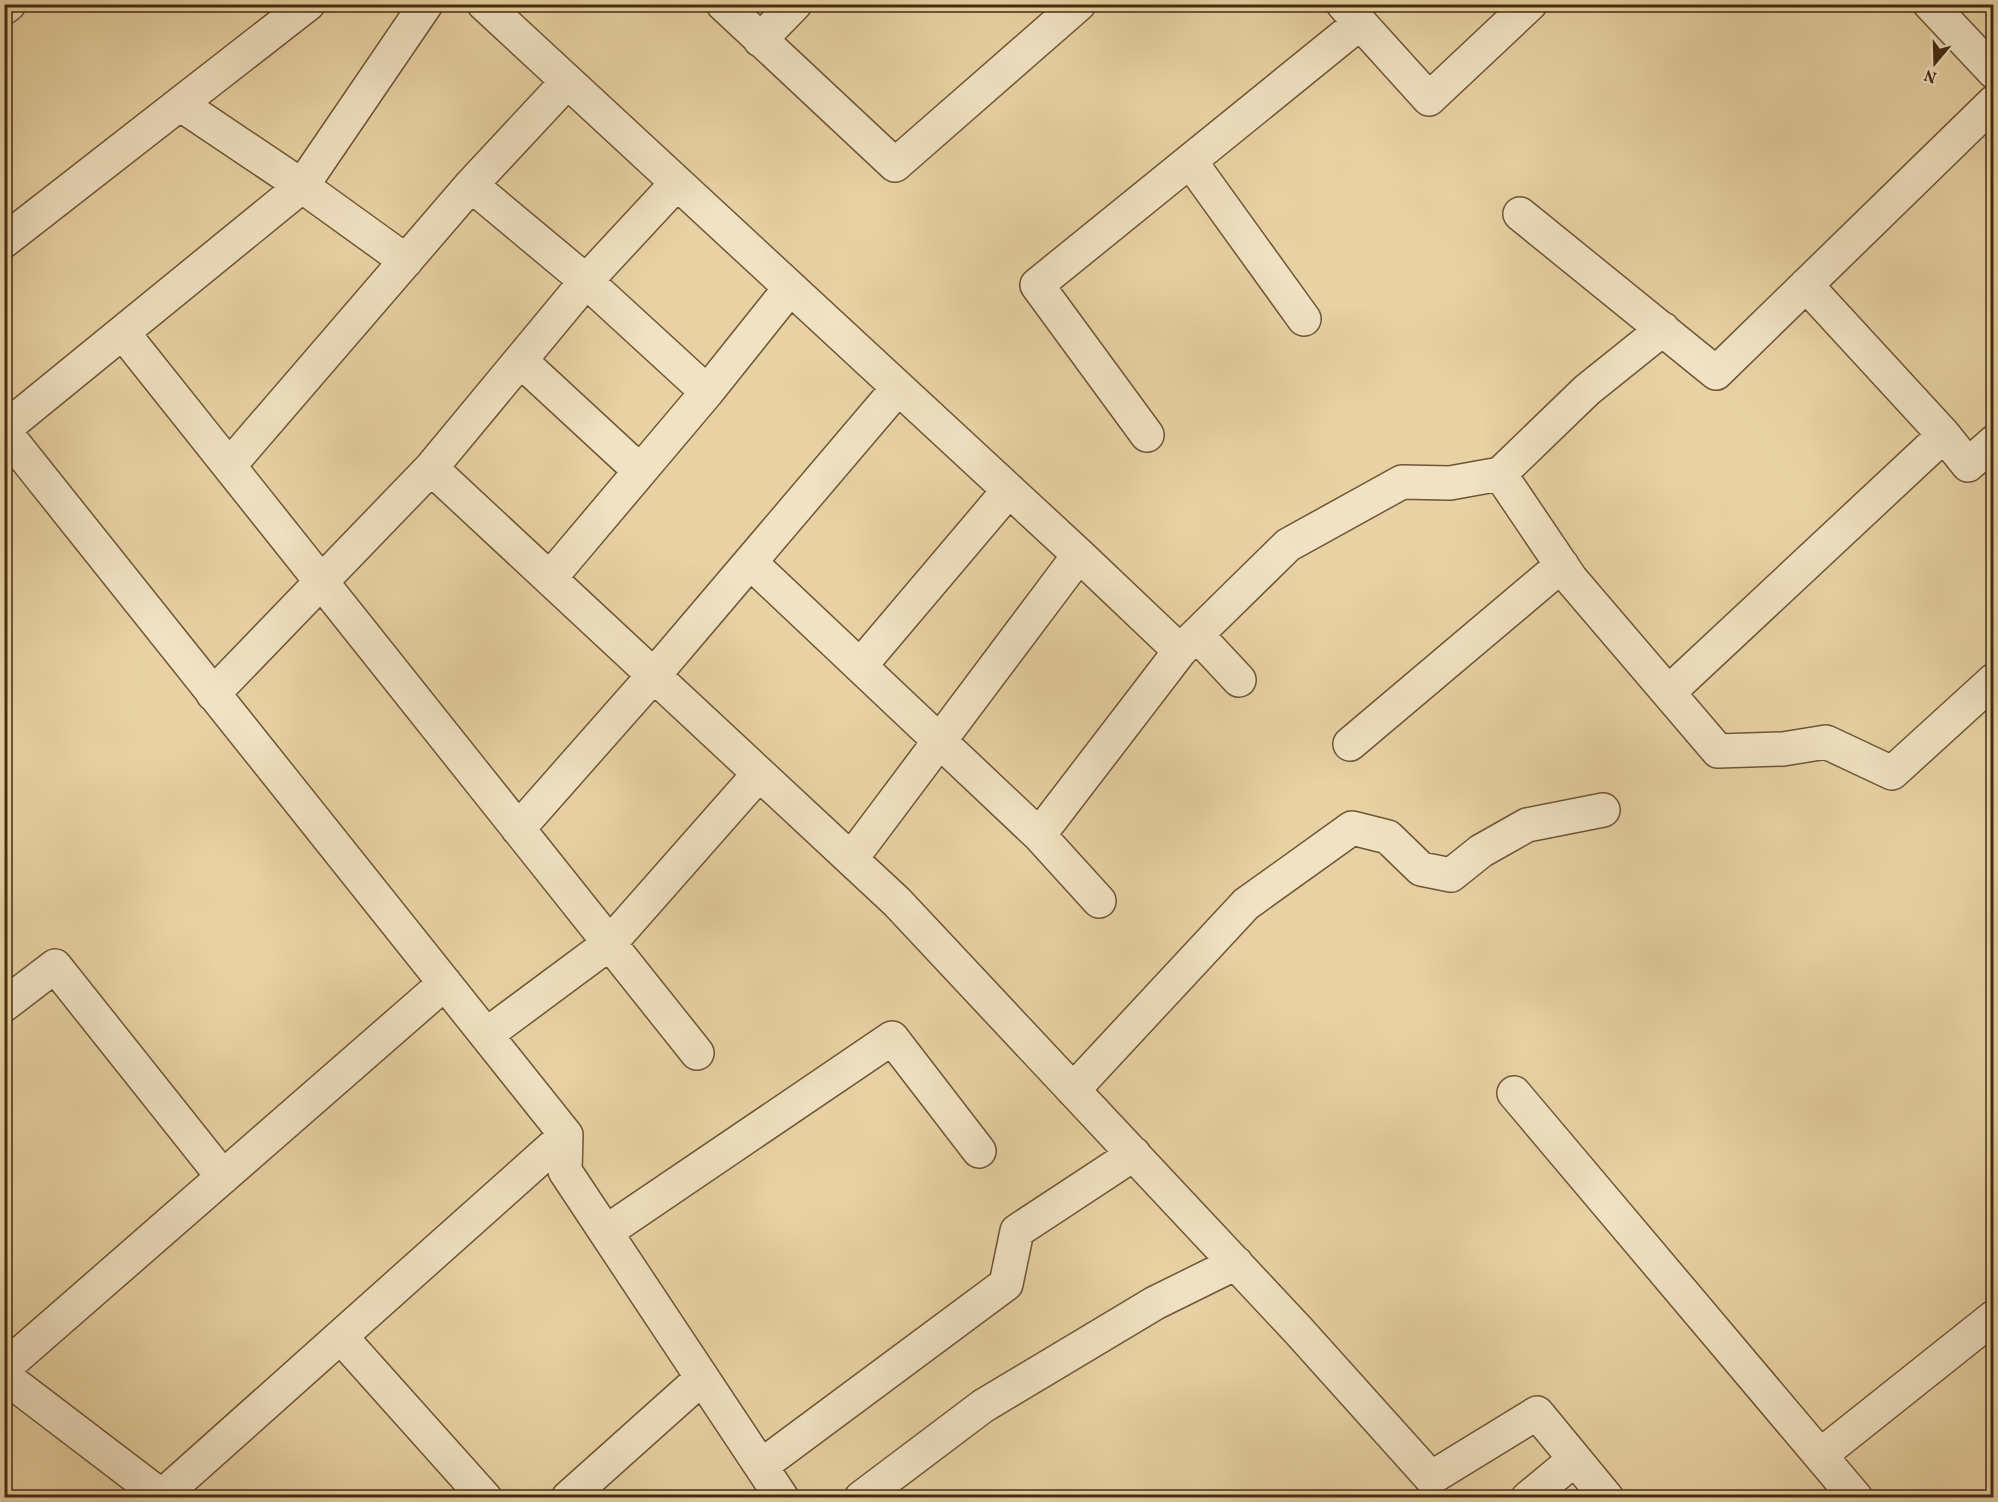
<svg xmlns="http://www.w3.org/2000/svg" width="1998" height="1502" font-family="Vollkorn,serif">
<rect width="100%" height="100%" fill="#e8d2a3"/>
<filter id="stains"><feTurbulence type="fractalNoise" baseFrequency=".00333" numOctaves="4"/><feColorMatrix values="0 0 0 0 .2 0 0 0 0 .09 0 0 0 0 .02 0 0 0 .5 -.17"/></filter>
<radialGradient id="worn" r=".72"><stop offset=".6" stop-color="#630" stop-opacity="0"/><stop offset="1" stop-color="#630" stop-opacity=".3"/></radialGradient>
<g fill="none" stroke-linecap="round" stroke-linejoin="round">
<defs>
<path id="minor" d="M484,4L1079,555L1180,651
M723,4L895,165L1079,4
M1343,4L1429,99L1530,4
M1930,4L1994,72
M4,8L9,4
M760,40L795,4
M180,104L302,186L406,261
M1190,161L1304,319
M471,185L567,82
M1520,214L1716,373L1994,102
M4,241L308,4
M1806,285L1944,435
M123,333L697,1053
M521,361L640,471
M4,429L302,186L426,4
M4,431L566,1135L565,1171L782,1498
M1147,435L1037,285L1360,23
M229,466L471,185L586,281L707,392
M431,468L897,902L1298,1330L1431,1478L1537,1413L1607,1498
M1500,474L1571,579L1718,751L1783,749L1826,742L1892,773L1994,680
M750,562L1039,835L1099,901
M550,578L707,392L790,288
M1197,635L1239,680
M860,666L1009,490
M1669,692L1944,435L1968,465L1994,442
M213,694L431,468L586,281L677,183
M1350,744L1562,565
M518,829L654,675L898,388
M1039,835L1180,651L1288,545L1402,482L1450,483L1500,474L1587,390L1663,329
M851,859L1079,555
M4,1005L55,966L223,1177
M486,1035L610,943L759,774
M1073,1090L1246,904L1352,828L1388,837L1421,869L1451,875L1481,851L1527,825L1603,810
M1514,1093L1856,1498
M606,1232L892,1038L979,1151
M341,1337L485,1498
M4,1368L445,983
M4,1376L164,1498
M1822,1454L1994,1317
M761,1466L1006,1284L1017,1231L1134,1154
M162,1496L566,1135
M568,1498L702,1378
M861,1498L983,1406L1155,1303L1236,1263
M1528,1498L1575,1459"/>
</defs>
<use href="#minor" stroke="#6e5636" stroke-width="36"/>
<use href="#minor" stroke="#f0e2c3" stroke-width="33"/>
</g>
<rect width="1998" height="1502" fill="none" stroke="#e8d2a3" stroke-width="24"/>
<rect x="6" y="6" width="1986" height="1490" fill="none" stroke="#452d11" stroke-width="3"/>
<rect x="12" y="12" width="1974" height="1478" fill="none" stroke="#452d11" stroke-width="1.5"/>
<g transform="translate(1935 63) rotate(199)" stroke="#f0e2c3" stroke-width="4.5" paint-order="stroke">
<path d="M0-4.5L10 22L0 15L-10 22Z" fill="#452d11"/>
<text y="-9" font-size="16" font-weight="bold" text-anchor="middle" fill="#452d11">N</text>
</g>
<rect width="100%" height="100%" filter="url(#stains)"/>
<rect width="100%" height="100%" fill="url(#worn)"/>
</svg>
